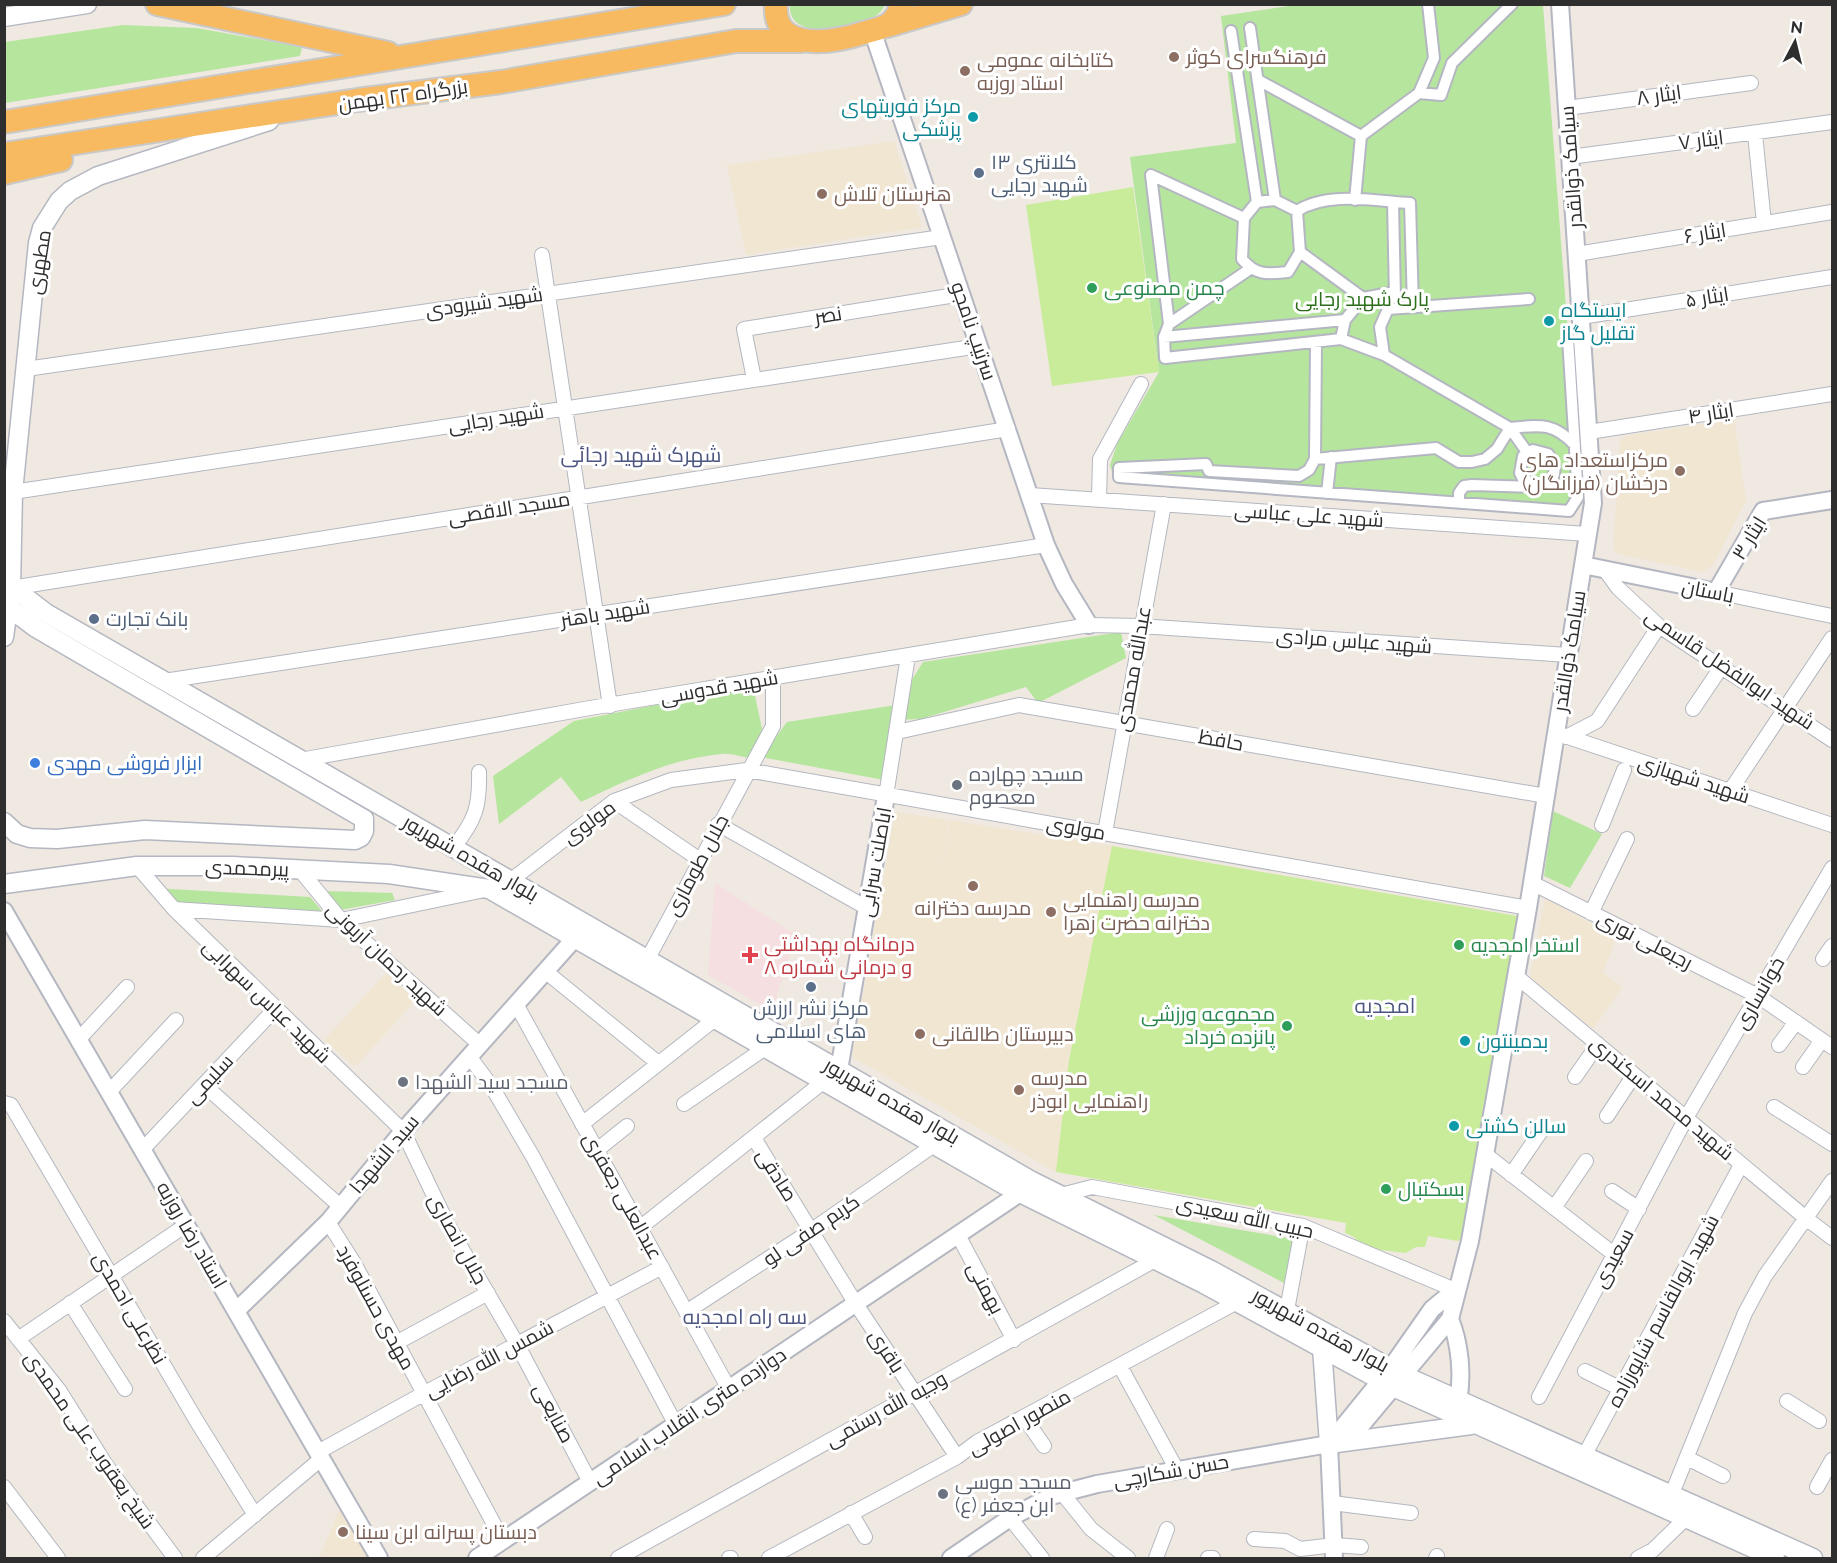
<svg xmlns="http://www.w3.org/2000/svg" width="1837" height="1563" font-family="Raleway,Cairo,sans-serif">
<rect width="100%" height="100%" fill="#efe9e1"/>
<path fill="#f0e6d1" d="M894,141L922,227L746,255L727,165Z
M1734,419L1746,501L1713,565L1702,572L1618,554L1613,549L1620,442L1625,436Z
M895,812L949,820L940,885L950,820L1112,846L1069,1059L1056,1172L852,1057Z
M1545,898L1617,937L1603,972L1622,988L1593,1029L1530,977Z
M387,972L415,1001L355,1067L324,1040Z
M341,1506L372,1558H319Z"/>
<path fill="#f5dfe0" d="M715,883L796,935L772,1011L708,975Z"/>
<path fill="#b6e59e" d="M1303,4L1543,5L1581,505L1572,516L1115,482L1110,465L1117,444L1159,372L1130,157L1236,143L1221,16Z
M790,5H885C876,30 786,46 790,5Z
M123,25L197,28L302,47L300,56L5,103V42Z
M1121,632L1126,658L1038,703L1026,687L921,719L893,720L884,780L761,757L787,722L896,705L923,662Z
M753,686L762,729L750,758C741,757 731,753 722,754C672,758 625,781 581,802L561,777L499,824L493,776L574,721Z
M1553,811L1602,834L1570,888L1544,876Z
M154,888L310,897L322,911L171,905Z
M324,891L392,893L395,900L340,910Z
M1154,1215L1293,1239L1284,1283Z"/>
<path fill="#c9ec9a" d="M1133,187L1159,372L1052,386L1026,205Z
M1112,846L1517,916L1464,1237L1458,1241L1428,1236L1425,1247H1416L1406,1253L1364,1248L1354,1237L1345,1233L1346,1223L1056,1172L1069,1060Z"/>
<g fill="none" stroke-linecap="round" stroke-linejoin="round">
<defs>
<path id="pedestrian" d="M1250,28L1275,200
M1231,31L1257,202
M1258,80L1361,136
M1419,93L1441,95L1452,63L1512,4
M1151,175L1169,324L1164,337L1165,358L1341,339
M1151,175L1244,218
M1275,200L1297,211L1300,252L1288,272C1267,274 1256,276 1242,259L1244,218L1257,202Z
M1355,200L1361,136L1419,93L1434,58L1428,4
M1393,202L1395,298
M1297,211C1327,191 1375,201 1410,203L1413,306
M1300,252L1363,298
M1395,292L1363,298L1345,320L1341,339L1384,355L1510,428L1527,452
M1169,324L1250,269
M1164,337L1345,320
M1316,342L1315,459L1309,470L1299,476L1209,471L1206,464L1119,468V477L1569,511L1578,497L1568,338
M1384,355L1380,327L1388,309L1529,299
M1315,459L1436,448L1459,462H1472L1485,459L1497,449L1510,428C1540,425 1553,422 1575,445
M1327,493L1331,457
M1459,503V493L1464,486L1472,485L1537,487C1556,485 1559,467 1548,454L1533,450L1523,456L1520,473L1523,479L1537,487"/>
<path id="minor" d="M1567,108L1751,83
M1755,134L1764,223
M1570,157L1832,122
M1577,254L1832,212
M542,255L610,706
M1581,317L1832,277
M26,369L942,237
M754,379L744,329L962,294
M1589,432L1832,394
M1030,495L1587,534
M9,498L13,492L979,346
M1099,500L1100,459L1141,384
M1605,570L1618,588L1659,626L1832,740
M11,588L1008,429
M1716,592L1832,616
M164,681L1046,545
M1693,709L1722,666
M897,732L1019,705L1546,796
M1556,733L1832,825
M1566,737L1597,721L1659,626
M300,760L590,708L1089,625L1140,626L1568,655
M1730,791L1832,638
M886,796L908,656
M614,801L700,860
M718,824L867,908
M1602,825L1624,770
M1105,833L1164,504
M453,848C475,821 480,807 479,772
M137,866L174,909L403,1131L448,1225L517,1344L590,1482
M300,870L341,920L479,1044
M510,881L614,801L671,780L747,770L1528,908
M1532,883L1758,996L1832,1047
M174,909L341,920L480,891
M1591,913L1627,839
M1823,959L1832,946
M647,960L773,726V678
M545,971L658,1063
M1516,976L1807,1219L1832,1238
M516,1004L729,1389
M79,1039L127,987
M1779,1045L1796,1022
M469,1056L492,1087L533,1157L676,1425
M1803,1067L1822,1040
M1575,1077L1598,1044
M204,1085L340,1206
M109,1092L176,1020
M4,1103L11,1105L196,1420L255,1515
M684,1104L765,1048
M1774,1107L1832,1144
M1607,1116L1634,1075
M582,1124L715,1019
M754,1138L856,1304L957,1457
M143,1149L275,1009
M597,1150L627,1126
M1485,1154L1615,1255
M1511,1175L1541,1131
M1612,1191L1639,1209
M1061,1195L1092,1187L1303,1226L1455,1290
M1554,1208L1586,1161
M328,1222L354,1263L503,1541
M641,1227L823,1082
M958,1235L1014,1340
M70,1303L125,1389
M1287,1310L1300,1240
M686,1312L812,1230L934,1145
M4,1321L59,1390L106,1465L175,1558
M18,1339L186,1225
M396,1343L488,1293
M1120,1366L1177,1470
M1585,1371L1621,1389
M1539,1397L1686,1118L1832,868
M1787,1401L1819,1421
M1024,1417L1044,1446
M318,1452L423,1394L662,1267
M1583,1458L1741,1165
M1687,1458L1723,1476
M4,1487L58,1558
M1817,1487L1832,1460
M1062,1493L1091,1529L1128,1558
M1671,1496L1745,1313L1765,1276L1832,1181
M1332,1503L1411,1513
M851,1513L865,1537
M1010,1518L1042,1558
M1254,1539L1285,1541L1300,1549L1334,1545L1361,1547
M203,1558L321,1459
M618,1558L1155,1260
M729,1558H731
M769,1558L957,1457L977,1442L1237,1302
M1156,1558L1167,1529
M1208,1558H1213
M1436,1558L1437,1556
M1638,1558L1653,1550L1685,1519"/>
<path id="tertiary" d="M872,30L1046,545L1064,584L1089,625
M1583,565L1716,592L1763,511L1832,500
M4,911L379,1558
M839,1070L886,796
M236,1311L328,1222L403,1131L575,938
M1450,1319C1460,1343 1463,1376 1458,1401
M1348,1441L1450,1319L1470,1241L1528,908L1593,503L1560,4
M1329,1444L1334,1558
M477,1558L1020,1193
M951,1558L1010,1518L1051,1496L1097,1484L1329,1444L1390,1369L1432,1309L1455,1290"/>
<path id="secondary" d="M4,17L87,4
M4,581L46,613L1032,1181L1211,1270L1403,1375L1813,1558
M4,604L36,628L364,819V831L361,837L355,840L145,830L57,839L30,838L17,834L4,822
M4,637L11,588L13,492L38,243L42,228L59,201L70,191L98,176L269,121
M4,884L137,866H232L389,874L489,889L1004,1185L1204,1284L1393,1387L1775,1558
M1322,1348L1329,1444L1471,1425"/>
<path id="trunk" d="M157,4L388,53
M776,4C772,54 835,42 863,33C872,30 882,29 889,24C896,19 899,12 902,4
M887,26L961,4
M4,122L724,4
M4,154L357,100L501,82L736,41H801
M4,173L61,160"/>
</defs>
<use href="#pedestrian" stroke="#b4b7c1" stroke-width="14"/>
<use href="#minor" stroke="#b4b7c1" stroke-width="16"/>
<use href="#tertiary" stroke="#b4b7c1" stroke-width="20"/>
<use href="#secondary" stroke="#b4b7c1" stroke-width="21"/>
<use href="#trunk" stroke="#c9c9c9" stroke-width="26"/>
<use href="#pedestrian" stroke="#fff" stroke-width="10"/>
<use href="#minor" stroke="#fff" stroke-width="14"/>
<use href="#tertiary" stroke="#fff" stroke-width="16"/>
<use href="#secondary" stroke="#fff" stroke-width="18"/>
<use href="#trunk" stroke="#f8ba60" stroke-width="22"/>
</g>
<g fill="#8d6e63" stroke="#fff" stroke-width="2">
<circle cx="1174" cy="57" r="6"/>
<circle cx="965" cy="71" r="6"/>
<circle cx="822" cy="194" r="6"/>
<circle cx="1680" cy="471" r="6"/>
<circle cx="973" cy="886" r="6"/>
<circle cx="1051" cy="912" r="6"/>
<circle cx="920" cy="1034" r="6"/>
<circle cx="1019" cy="1090" r="6"/>
<circle cx="343" cy="1532" r="6"/>
</g>
<g fill="#0f9aa8" stroke="#fff" stroke-width="2">
<circle cx="973" cy="117" r="6"/>
<circle cx="1549" cy="321" r="6"/>
<circle cx="1465" cy="1041" r="6"/>
<circle cx="1454" cy="1126" r="6"/>
</g>
<g fill="#5c6f8a" stroke="#fff" stroke-width="2">
<circle cx="979" cy="173" r="6"/>
<circle cx="94" cy="619" r="6"/>
<circle cx="811" cy="987" r="6"/>
</g>
<g fill="#2e9e5b" stroke="#fff" stroke-width="2">
<circle cx="1092" cy="288" r="6"/>
<circle cx="1459" cy="945" r="6"/>
<circle cx="1287" cy="1026" r="6"/>
<circle cx="1386" cy="1189" r="6"/>
</g>
<circle fill="#3f7fe0" stroke="#fff" stroke-width="2" cx="35" cy="763" r="6"/>
<g fill="#6b7280" stroke="#fff" stroke-width="2">
<circle cx="957" cy="785" r="6"/>
<circle cx="403" cy="1082" r="6"/>
<circle cx="943" cy="1494" r="6"/>
</g>
<path fill="#e0444e" stroke="#fff" stroke-width="2" d="M747 946h6v6h6v6h-6v6h-6v-6h-6v-6h6z"/>
<g text-anchor="middle" stroke-width="6" stroke-linejoin="round" paint-order="stroke">
<g font-size="20" fill="#785e54" stroke="#fff" text-anchor="start">
<text x="1186" y="64">فرهنگسرای کوثر</text>
<text x="977" y="67">کتابخانه عمومی<tspan x="977" dy="23">استاد روزبه</tspan></text>
<text x="834" y="201">هنرستان تلاش</text>
<text x="1668" y="467" text-anchor="end">مرکزاستعداد های<tspan x="1668" dy="23">درخشان (فرزانگان)</tspan></text>
<text x="1063" y="907">مدرسه راهنمایی<tspan x="1063" dy="23">دخترانه حضرت زهرا</tspan></text>
<text x="973" y="915" text-anchor="middle">مدرسه دخترانه</text>
<text x="932" y="1041">دبیرستان طالقانی</text>
<text x="1031" y="1085">مدرسه<tspan x="1031" dy="23">راهنمایی ابوذر</tspan></text>
<text x="355" y="1539">دبستان پسرانه ابن سینا</text>
</g>
<g font-size="20" fill="#2e2e2e" stroke="#fff">
<text transform="translate(403 95) rotate(-8)" y="7">بزرگراه ۲۲ بهمن</text>
<text transform="translate(1659 95) rotate(-8)" y="7">ایثار ۸</text>
<text transform="translate(1701 140) rotate(-7)" y="7">ایثار ۷</text>
<text transform="translate(1571 167) rotate(-94)" y="7">سیامک ذوالقدر</text>
<text transform="translate(1705 233) rotate(-9)" y="7">ایثار ۶</text>
<text transform="translate(39 262) rotate(-81)" y="7">مطهری</text>
<text transform="translate(1707 297) rotate(-9)" y="7">ایثار ۵</text>
<text transform="translate(484 302) rotate(-8)" y="7">شهید شیرودی</text>
<text transform="translate(828 315) rotate(-9)" y="7">نصر</text>
<text transform="translate(974 331) rotate(71)" y="7">سرتیپ نامجو</text>
<text transform="translate(1711 413) rotate(-9)" y="7">ایثار ۴</text>
<text transform="translate(496 418) rotate(-9)" y="7">شهید رجایی</text>
<text transform="translate(509 508) rotate(-9)" y="7">مسجد الاقصی</text>
<text transform="translate(1309 515) rotate(4)" y="7">شهید علی عباسی</text>
<text transform="translate(1749 538) rotate(-58)" y="7">ایثار ۳</text>
<text transform="translate(1708 591) rotate(11)" y="7">باستان</text>
<text transform="translate(605 613) rotate(-9)" y="7">شهید باهنر</text>
<text transform="translate(1354 641) rotate(4)" y="7">شهید عباس مرادی</text>
<text transform="translate(1569 651) rotate(-81)" y="7">سیامک ذوالقدر</text>
<text transform="translate(1133 669) rotate(-80)" y="7">عبدالله محمدی</text>
<text transform="translate(1730 669) rotate(34)" y="7">شهید ابوالفضل قاسمی</text>
<text transform="translate(719 687) rotate(-10)" y="7">شهید قدوسی</text>
<text transform="translate(1221 740) rotate(10)" y="7">حافظ</text>
<text transform="translate(1694 779) rotate(18)" y="7">شهید شهبازی</text>
<text transform="translate(589 822) rotate(-36)" y="7">مولوی</text>
<text transform="translate(1076 828) rotate(10)" y="7">مولوی</text>
<text transform="translate(471 858) rotate(30)" y="7">بلوار هفده شهریور</text>
<text transform="translate(875 862) rotate(-80)" y="7">اباصلت سرابی</text>
<text transform="translate(697 865) rotate(-62)" y="7">جلال طوماری</text>
<text transform="translate(247 868) rotate(2)" y="7">پیرمحمدی</text>
<text transform="translate(1645 940) rotate(27)" y="7">رجبعلی نوری</text>
<text transform="translate(387 959) rotate(43)" y="7">شهید رحمان آربونی</text>
<text transform="translate(1759 993) rotate(-60)" y="7">خوانساری</text>
<text transform="translate(267 1001) rotate(44)" y="7">شهید عباس سهرابی</text>
<text transform="translate(209 1079) rotate(-47)" y="7">سلیمی</text>
<text transform="translate(1662 1098) rotate(40)" y="7">شهید محمد اسکندری</text>
<text transform="translate(892 1101) rotate(30)" y="7">بلوار هفده شهریور</text>
<text transform="translate(384 1154) rotate(-50)" y="7">سید الشهدا</text>
<text transform="translate(777 1175) rotate(58)" y="7">صادقی</text>
<text transform="translate(623 1196) rotate(61)" y="7">عبدالعلی جعفری</text>
<text transform="translate(1245 1217) rotate(12)" y="7">حبیب الله سعیدی</text>
<text transform="translate(811 1230) rotate(-34)" y="7">کریم صفی لو</text>
<text transform="translate(192 1235) rotate(60)" y="7">استاد رضا روزبه</text>
<text transform="translate(458 1239) rotate(61)" y="7">جلال انصاری</text>
<text transform="translate(1613 1258) rotate(-62)" y="7">سعیدی</text>
<text transform="translate(986 1288) rotate(62)" y="7">بهمنی</text>
<text transform="translate(376 1307) rotate(61)" y="7">مهدی حسنلوفرد</text>
<text transform="translate(130 1308) rotate(60)" y="7">نظرعلی احمدی</text>
<text transform="translate(1663 1311) rotate(-62)" y="7">شهید ابوالقاسم شاپورزاده</text>
<text transform="translate(1321 1330) rotate(29)" y="7">بلوار هفده شهریور</text>
<text transform="translate(887 1351) rotate(57)" y="7">باقری</text>
<text transform="translate(489 1359) rotate(-28)" y="7">شمس الله رضایی</text>
<text transform="translate(886 1409) rotate(-29)" y="7">وجیه الله رستمی</text>
<text transform="translate(554 1413) rotate(62)" y="7">صنایعی</text>
<text transform="translate(689 1416) rotate(-34)" y="7">دوازده متری انقلاب اسلامی</text>
<text transform="translate(1019 1422) rotate(-29)" y="7">منصور اصولی</text>
<text transform="translate(90 1440) rotate(55)" y="7">شیخ یعقوب علی محمدی</text>
<text transform="translate(1171 1471) rotate(-10)" y="7">حسن شکارچی</text>
</g>
<g font-size="20" fill="#0d838f" stroke="#fff" text-anchor="start">
<text x="961" y="113" text-anchor="end">مرکز فوریتهای<tspan x="961" dy="23">پزشکی</tspan></text>
<text x="1561" y="317">ایستگاه<tspan x="1561" dy="23">تقلیل گاز</tspan></text>
<text x="1477" y="1048">بدمینتون</text>
<text x="1466" y="1133">سالن کشتی</text>
</g>
<g font-size="20" fill="#4e5e75" stroke="#fff" text-anchor="start">
<text x="991" y="169">کلانتری ۱۳<tspan x="991" dy="23">شهید رجایی</tspan></text>
<text x="106" y="626">بانک تجارت</text>
<text x="811" y="1015" text-anchor="middle">مرکز نشر ارزش<tspan x="811" dy="23">های اسلامی</tspan></text>
</g>
<g font-size="20" fill="#27864d" stroke="#fff" text-anchor="start">
<text x="1104" y="295">چمن مصنوعی</text>
<text x="1471" y="952">استخر امجدیه</text>
<text x="1275" y="1021" text-anchor="end">مجموعه ورزشی<tspan x="1275" dy="23">پانزده خرداد</tspan></text>
<text x="1398" y="1196">بسکتبال</text>
</g>
<g font-size="20" fill="#2c6e1b" stroke="#fff">
<text x="1362" y="306">پارک شهید رجایی</text>
</g>
<g font-size="20" fill="#366cbe" stroke="#fff" text-anchor="start">
<text x="47" y="770">ابزار فروشی مهدی</text>
</g>
<g font-size="20" fill="#5b616d" stroke="#fff" text-anchor="start">
<text x="969" y="781">مسجد چهارده<tspan x="969" dy="23">معصوم</tspan></text>
<text x="415" y="1089">مسجد سید الشهدا</text>
<text x="955" y="1489">مسجد موسی<tspan x="955" dy="23">ابن جعفر (ع)</tspan></text>
</g>
<g font-size="20" fill="#be3a42" stroke="#fff" text-anchor="start">
<text x="764" y="951">درمانگاه بهداشتی<tspan x="764" dy="23">و درمانی شماره ۸</tspan></text>
</g>
<g font-size="21" fill="#4d5680" stroke="#fff">
<text x="641" y="462">شهرک شهید رجائی</text>
<text x="1385" y="1013">امجدیه</text>
<text x="745" y="1324">سه راه امجدیه</text>
</g>
</g>
<rect width="1837" height="1563" fill="none" stroke="#2e2e2e" stroke-width="12"/>
<g transform="translate(1795 42) rotate(7)" stroke="#ffffff" stroke-width="4.5" paint-order="stroke">
<path d="M0-4.5L10 22L0 15L-10 22Z" fill="#2e2e2e"/>
<text y="-9" font-size="16" font-weight="bold" text-anchor="middle" fill="#2e2e2e">N</text>
</g>
</svg>
